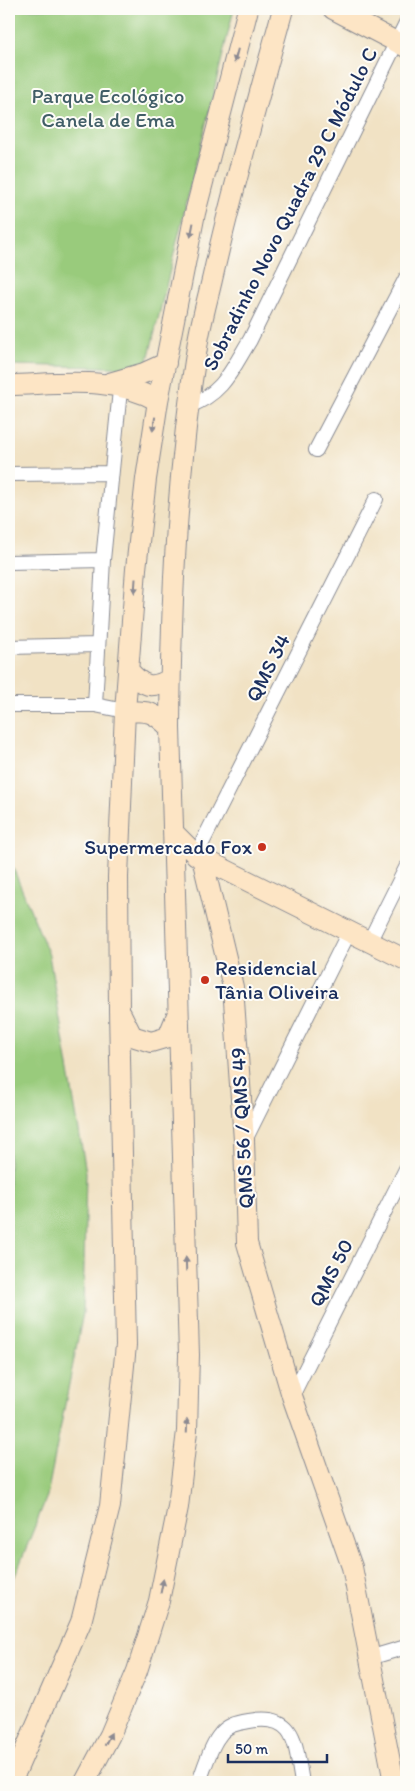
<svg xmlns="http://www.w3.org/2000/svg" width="415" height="1791" font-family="Itim,sans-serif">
<rect width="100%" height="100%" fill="#fdfcf7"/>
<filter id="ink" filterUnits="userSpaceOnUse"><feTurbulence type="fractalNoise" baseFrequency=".02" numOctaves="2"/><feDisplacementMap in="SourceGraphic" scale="10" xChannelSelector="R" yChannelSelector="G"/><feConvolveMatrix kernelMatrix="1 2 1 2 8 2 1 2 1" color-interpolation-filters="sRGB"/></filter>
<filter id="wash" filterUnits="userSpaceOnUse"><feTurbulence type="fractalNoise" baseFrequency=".0096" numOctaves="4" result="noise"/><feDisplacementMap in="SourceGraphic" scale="20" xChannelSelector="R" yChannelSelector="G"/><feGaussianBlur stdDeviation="1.12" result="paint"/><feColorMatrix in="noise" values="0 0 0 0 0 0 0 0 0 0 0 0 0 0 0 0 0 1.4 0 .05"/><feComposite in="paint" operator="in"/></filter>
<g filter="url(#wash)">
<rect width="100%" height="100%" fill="#f1e2c4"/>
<path fill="#99cb7b" stroke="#5a7d6c" d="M9,9H234L146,368L9,365Z
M9,858L49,955L86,1172L83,1313L47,1496L9,1591Z"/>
</g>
<g filter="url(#ink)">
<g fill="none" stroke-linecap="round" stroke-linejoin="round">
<defs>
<path id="street" d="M189,406C224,393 232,369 250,340L406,23
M316,450L406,278
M9,474L110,473
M9,562L103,560
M9,647L98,645
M9,705H95L125,711
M95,705L103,560L121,380
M196,855L376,499
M369,942L406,868
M245,1140L349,932
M292,1396L406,1169
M369,1658L406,1647
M199,1782C204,1769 210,1747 219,1736C226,1725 237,1723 249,1721C298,1712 295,1747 302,1782"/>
<path id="secondary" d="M333,9L406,47
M109,383L144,373L166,363
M9,385C58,384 114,375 158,401
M129,671C143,686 151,690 170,679
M125,711C149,711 153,711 170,728
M174,833L196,855L406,960
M202,858L233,987L244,1140L247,1243L292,1396L352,1567L394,1782
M121,1014L132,1036L151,1042L168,1037L177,1015
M9,1782L17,1769L81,1622L110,1506L126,1345L119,1010L118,877L125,711L136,569L146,479L158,401L195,213L248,9
M85,1782L110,1735L137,1671L159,1601L178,1507L187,1431L189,1355L170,728C171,598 177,469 198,341C202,318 209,294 214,271C234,183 259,96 283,9"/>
</defs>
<use href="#street" stroke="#868891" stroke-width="16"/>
<use href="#secondary" stroke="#868891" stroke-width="22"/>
<use href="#street" stroke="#fff" stroke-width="14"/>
<use href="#secondary" stroke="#fde5c5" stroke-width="20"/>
</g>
<defs><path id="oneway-solid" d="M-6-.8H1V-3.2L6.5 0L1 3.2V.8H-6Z" transform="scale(1.25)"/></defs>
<g fill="#8c8a92">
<use href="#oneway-solid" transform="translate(236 56) rotate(105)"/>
<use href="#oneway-solid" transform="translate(192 230) rotate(101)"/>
<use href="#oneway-solid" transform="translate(154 424) rotate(99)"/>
<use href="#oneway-solid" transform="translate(135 586) rotate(94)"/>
<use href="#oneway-solid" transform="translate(186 1264) rotate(-92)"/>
<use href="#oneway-solid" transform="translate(187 1426) rotate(-88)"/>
<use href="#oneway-solid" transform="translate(162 1586) rotate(-79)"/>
<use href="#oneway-solid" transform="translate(108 1739) rotate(-63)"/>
</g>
</g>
<g fill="#c8321e" stroke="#fdfcf7" stroke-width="2">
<circle cx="262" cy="847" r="5"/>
<circle cx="205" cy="980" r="5"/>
</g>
<g text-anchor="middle" stroke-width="4" stroke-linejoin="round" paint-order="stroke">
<g font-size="21" fill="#415e67" stroke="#fdfcf7">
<text x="108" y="103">Parque Ecológico<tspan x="108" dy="24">Canela de Ema</tspan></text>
</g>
<g font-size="21" fill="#1b2f5e" stroke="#fdfcf7">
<text transform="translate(290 209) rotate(-63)" y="7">Sobradinho Novo Quadra 29 C Módulo C</text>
<text transform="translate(268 668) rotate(-63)" y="7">QMS 34</text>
<text transform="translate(242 1128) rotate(-93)" y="7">QMS 56 / QMS 49</text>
<text transform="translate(331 1273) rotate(-63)" y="7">QMS 50</text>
</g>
<g font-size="21" fill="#1b2f5e" stroke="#fdfcf7" text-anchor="end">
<text x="252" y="854">Supermercado Fox</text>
<text x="215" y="975" text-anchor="start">Residencial<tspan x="215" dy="24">Tânia Oliveira</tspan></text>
</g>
</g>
<rect width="415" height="1791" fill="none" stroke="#fdfcf7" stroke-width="30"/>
<path d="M228 1754v8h99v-8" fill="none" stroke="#1b2f5e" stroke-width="2.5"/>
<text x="235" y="1754" font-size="15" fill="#1b2f5e" stroke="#fdfcf7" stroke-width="4" paint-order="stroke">50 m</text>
</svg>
